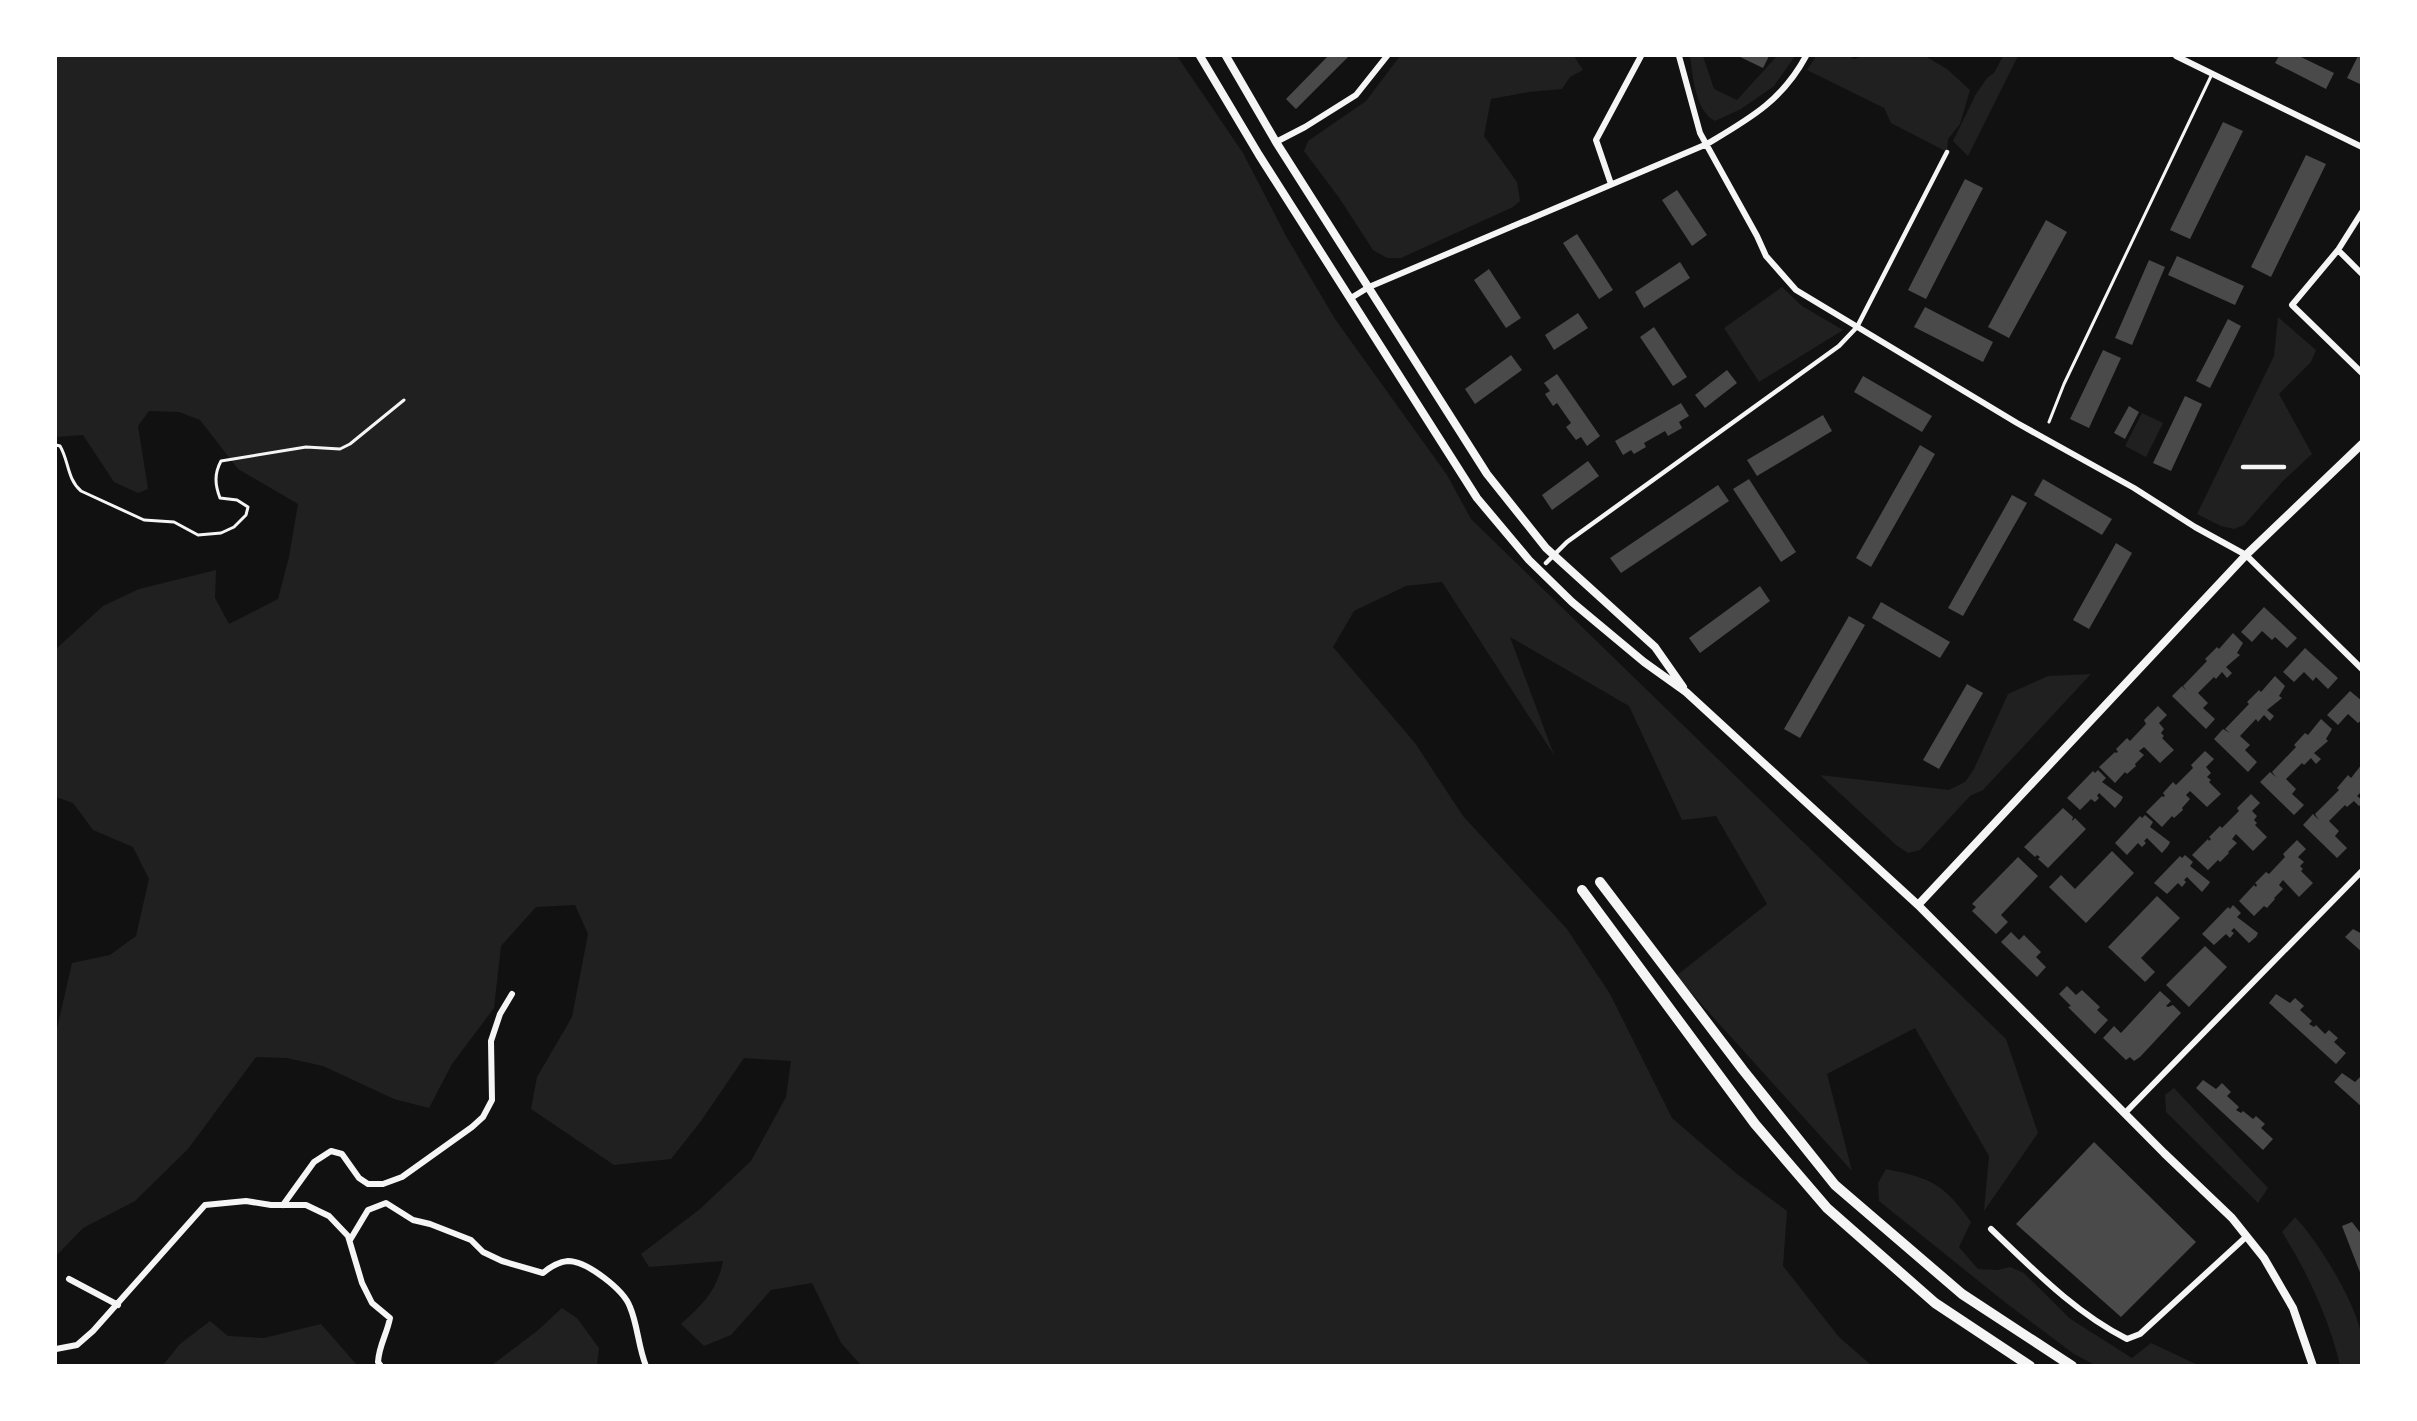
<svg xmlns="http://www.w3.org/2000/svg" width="2417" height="1421" font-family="Raleway,sans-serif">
<rect width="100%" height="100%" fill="#111"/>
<path fill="#202020" d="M56,56H1177L1243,153L1286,236L1335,319L1447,475L1471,519L2006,1039L2038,1133L1984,1211L1989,1156L1915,1028L1827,1074L1852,1171L1676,976L1767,904L1716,816L1682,820L1629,706L1510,637L1554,755L1442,582L1406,586L1354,611L1333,647L1415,743L1463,816L1567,929L1610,994L1672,1118L1737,1174L1787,1211L1783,1266L1839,1337L1871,1365H861L841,1343L812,1283L771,1290L731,1335L704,1346L681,1324C702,1305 717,1291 723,1261L649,1267L641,1254L700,1209L751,1161L786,1097L791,1061L744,1058L701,1121L671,1159L614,1165L531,1109L537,1077L572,1017L588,934L575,905L536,907L501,946L494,1008L452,1064L429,1108L394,1099L323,1066L287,1058L256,1057L188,1149L135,1201L83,1228L56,1256V1033L72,963L110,955L136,936L149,879L133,847L93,830L73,803L56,797V649L103,606L139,589L216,570L215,598L229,624L278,599L289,557L298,504L238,469L200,420L179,412L149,411L138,426L148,489L138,493L114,482L83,435L56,437Z
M1400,56H1574L1583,70L1570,77L1562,89L1529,92L1491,99L1484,136L1517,182L1520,201L1513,207L1401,258H1387L1373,250L1340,199L1304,151L1308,141L1366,101Z
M1690,56H1703L1714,89L1737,100L1777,56H1795L1774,86L1741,109L1715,121C1695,110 1693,77 1690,56Z
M1816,56H1847L1855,59L1862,56H1925L1947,69L1970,90L1960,124L1948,139L1947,152L1891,123L1884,108L1807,70Z
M2003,56H2018L1968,156L1953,141L1976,94L1987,78L1994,73Z
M1782,287L1802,306L1843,330L1759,382L1724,328Z
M2278,317L2316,350L2311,362L2279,394L2312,454L2283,481L2244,525L2234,529L2221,526L2197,514L2274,356Z
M2142,413L2163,423L2146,457L2125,446Z
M2091,674L1983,790L1970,796L1920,850L1908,853L1896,845L1820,775L1949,790L1965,782L1974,769L2008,694L2048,676Z
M2174,1088L2268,1188L2258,1203L2166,1112L2165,1095Z
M1886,1169C1931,1178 1944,1184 1971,1222L1959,1247L1978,1269L1997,1270L2010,1267L2024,1273L2069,1318L2132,1358L2151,1343L2198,1365H2095L2074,1354L2006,1303L1879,1201L1878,1183Z
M2295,1217C2318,1241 2354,1300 2361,1333C2363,1343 2362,1355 2361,1365H2340C2329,1319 2308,1273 2282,1232Z
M562,1308L577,1318L599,1348L597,1365H492L537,1331Z
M210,1321L228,1336L264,1338L321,1324L357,1365H163L180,1344Z"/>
<path fill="#4a4a4a" d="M1328,56H1349L1296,109L1286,99Z
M1738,56H1769L1763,68Z
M2279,56H2299L2334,73L2326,89L2275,63Z
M2358,56H2362V85L2347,78Z
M2223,122L2243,131L2190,239L2170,230Z
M2306,155L2326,164L2271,277L2251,267Z
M1965,179L1983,188L1926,299L1908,290Z
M1677,190L1707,235L1692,246L1662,200Z
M2046,220L2067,232L2009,338L1988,327Z
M1577,234L1613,290L1599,299L1563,243Z
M2177,256L2244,286L2235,305L2168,275Z
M2149,260L2165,267L2132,345L2115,338Z
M1680,262L1690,278L1644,308L1635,292Z
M1489,269L1521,318L1506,328L1474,280Z
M1925,307L1993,342L1983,362L1914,327Z
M1578,313L1588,328L1554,350L1545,335Z
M2228,319L2241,326L2210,388L2196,381Z
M1654,327L1687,377L1673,386L1640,337Z
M2103,350L2121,358L2089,428L2070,419Z
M1511,355L1522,370L1475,404L1465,389Z
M1727,370L1737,383L1705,408L1695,395Z
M1557,374L1600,436L1587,446L1581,437L1576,440L1566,427L1571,423L1557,403L1553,406L1545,394L1550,391L1544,383Z
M1863,376L1932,416L1922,432L1854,392Z
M2185,396L2202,404L2171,471L2153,463Z
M1681,403L1689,416L1679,422L1682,428L1668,436L1665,431L1644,443L1646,447L1634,454L1631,450L1623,455L1615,441Z
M2129,406L2139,412L2125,439L2114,433Z
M1823,415L1832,431L1757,476L1747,460Z
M1920,445L1935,454L1871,567L1856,558Z
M1588,461L1599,476L1552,510L1542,495Z
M1749,479L1796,552L1781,562L1733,489Z
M2043,479L2112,519L2102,535L2034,495Z
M1718,485L1729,501L1621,573L1610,558Z
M2012,495L2027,503L1963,616L1948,608Z
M2116,543L2132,553L2089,629L2073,620Z
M1760,586L1770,601L1700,653L1689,638Z
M1881,602L1950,642L1940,658L1872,618Z
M2264,607L2297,638L2287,648L2275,637L2272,640L2262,631L2252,642L2241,632Z
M1849,616L1865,625L1800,738L1784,729Z
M2233,633L2243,643L2237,653L2240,655L2226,667L2232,673L2227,678L2222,672L2216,679L2214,677L2198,693L2208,703L2203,708L2215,719L2206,729L2172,696L2182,686L2187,691L2183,686L2207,661L2205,659L2217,647L2219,649Z
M2305,648L2338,678L2328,689L2316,677L2313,681L2304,672L2294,682L2283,672Z
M2275,676L2285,686L2279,696L2282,698L2267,710L2274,716L2270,721L2264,715L2258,722L2256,719L2240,736L2250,745L2245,750L2257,762L2248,772L2214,739L2223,729L2230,733L2225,729L2249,704L2247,702L2259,690L2261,692Z
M1967,684L1983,693L1939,769L1923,760Z
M2350,691L2362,701V720L2358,723L2348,714L2338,725L2327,715Z
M2158,706L2167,715L2159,723L2164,729L2161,733L2164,736L2162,738L2174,750L2160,763L2144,747L2139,751L2144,755L2135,764L2136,766L2127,774L2125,772L2115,783L2099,767L2115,752L2116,753L2118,752L2116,749L2127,738L2130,741L2146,724L2144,720Z
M2321,719L2332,729L2326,739L2328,741L2314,753L2321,759L2316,764L2311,758L2304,765L2302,763L2286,779L2296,789L2292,794L2304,805L2294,815L2260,782L2270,772L2276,777L2272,772L2296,747L2294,745L2305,733L2308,735Z
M2205,751L2214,759L2206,767L2211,773L2207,777L2211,780L2209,782L2221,794L2207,807L2190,791L2186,795L2190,799L2182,808L2183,810L2174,818L2172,816L2162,827L2146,812L2162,796L2163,797L2165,796L2163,793L2173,782L2176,785L2193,768L2191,765Z
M2362,764V791L2357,796L2362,800V804L2359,806L2354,801L2347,807L2345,805L2329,821L2339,831L2335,836L2347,848L2337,858L2303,825L2313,814L2319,820L2315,814L2339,790L2337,788L2348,775L2351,778Z
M2098,770L2106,778L2102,782L2123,797L2121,801L2115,808L2099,793L2097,796L2099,798L2095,802L2091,799L2080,810L2067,798L2093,771L2095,773Z
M2251,794L2260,803L2252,811L2257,816L2254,820L2257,823L2255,825L2267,837L2253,851L2236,834L2232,839L2237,843L2228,852L2229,853L2220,862L2218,860L2208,870L2192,855L2208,839L2209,841L2211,839L2209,837L2220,826L2222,828L2239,811L2237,808Z
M2063,808L2073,817L2072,821L2075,818L2086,829L2048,868L2038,859L2040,857L2037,855L2035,857L2024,847Z
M2145,815L2153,822L2150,827L2170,842L2168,846L2162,853L2147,838L2144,841L2146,843L2142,847L2138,843L2127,855L2115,843L2140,816L2142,818Z
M2297,840L2306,849L2298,857L2304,862L2300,866L2303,869L2301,871L2313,883L2299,897L2283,880L2279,885L2283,889L2274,898L2275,899L2267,908L2264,906L2254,916L2239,901L2254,885L2256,887L2257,885L2255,883L2266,872L2269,874L2285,857L2283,854Z
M2112,851L2134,873L2086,923L2049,887L2061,875L2075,889Z
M2185,855L2193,862L2190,866L2210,882L2208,885L2202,892L2187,877L2184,880L2186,882L2182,887L2178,883L2167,894L2154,883L2180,856L2182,858Z
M2018,857L2038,876L2001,915L2008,922L1996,934L1972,911L1976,907L1972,904Z
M2157,896L2180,918L2141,958L2155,972L2145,982L2108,947Z
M2233,905L2241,913L2237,917L2258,933L2256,937L2249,943L2234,928L2231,931L2234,933L2230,938L2226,934L2214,945L2202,934L2228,907L2230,909Z
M2353,929L2362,934V952L2345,937Z
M2011,932L2019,940L2024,935L2041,952L2036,957L2046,967L2037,977L2001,942Z
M2205,946L2227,967L2189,1007L2166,985Z
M2067,986L2076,995L2082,990L2100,1007L2097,1010L2108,1020L2095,1034L2068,1007L2071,1006L2059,994Z
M2160,991L2171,1001L2166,1006L2168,1007L2173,1005L2181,1013L2140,1057L2134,1061L2130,1057L2126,1060L2103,1038L2114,1026L2121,1033Z
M2276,994L2290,1003L2295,998L2304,1006L2300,1010L2312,1021L2309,1024L2314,1027L2316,1025L2325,1034L2329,1030L2338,1038L2334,1042L2346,1053L2336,1064L2269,1003Z
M2342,1073L2355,1082L2360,1077L2362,1078V1107L2334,1082Z
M2203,1080L2216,1089L2222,1083L2231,1092L2227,1096L2239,1107L2236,1110L2241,1113L2243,1111L2253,1119L2256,1116L2265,1124L2261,1128L2273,1139L2263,1150L2196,1088Z
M2094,1142L2196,1242L2121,1317L2016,1224Z
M2352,1222L2362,1235L2361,1275L2342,1226Z"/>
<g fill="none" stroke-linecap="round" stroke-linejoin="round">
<path stroke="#f5f5f5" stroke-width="3" d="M2049,422L2064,384L2212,74
M56,445L60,446C69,461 67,479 81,491L144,520L174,522L198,535L221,533L234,527L246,515L248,507L237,500L220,498C215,485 214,474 221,461L306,447L340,449L350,444L404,400"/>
<path stroke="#f5f5f5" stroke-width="4.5" d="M2243,467H2284
M1546,563L1567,542L1839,346L1857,327L1947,152"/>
<path stroke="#f5f5f5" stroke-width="6" d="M1679,56L1700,133L1757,236L1766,256L1796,290L2017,423L2134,488L2195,527L2246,555L2362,669
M2176,56L2362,147
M1276,142L1305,127L1356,95L1387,56
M1611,184L1596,140L1641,56
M2362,212L2338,250L2292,305L2362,373
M2338,250L2362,274
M1351,298L1369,287L1707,144C1749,119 1782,101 1806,56
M2125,1113L2362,871
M283,1205L314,1162L331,1151L342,1154L359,1178L368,1184H383L402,1177L472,1127L483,1117L492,1100L491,1041L500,1014L512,994
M1991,1229C2034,1270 2074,1312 2127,1339L2140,1334L2247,1236
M350,1240L368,1210L386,1203L413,1220L430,1224L471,1240L483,1252L502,1261L543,1273C550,1267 558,1262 568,1261C587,1261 624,1290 630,1307C638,1326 638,1346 646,1366
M69,1279L118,1305
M56,1349L77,1345L93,1331L205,1205L246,1201L271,1205H306L329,1216L348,1236L362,1283L372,1303L390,1318C387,1334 379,1345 378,1362L381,1366"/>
<path stroke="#f5f5f5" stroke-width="8" d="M1200,56L1259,155L1477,498L1529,560L1572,602L1644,662L1686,692L1918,905L2164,1153L2232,1218L2264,1258L2293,1308L2313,1366
M1226,56L1276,142L1487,474L1546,548L1655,647L1683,687
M1918,905L2246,555L2362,444"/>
<path stroke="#f5f5f5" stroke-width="10" d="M1600,882L1743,1070L1835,1185L1962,1294L2072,1366
M1582,890L1755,1124L1827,1208L1935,1303L2030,1366"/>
</g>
<rect width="2417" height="1421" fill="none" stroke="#ffffff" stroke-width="114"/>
</svg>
